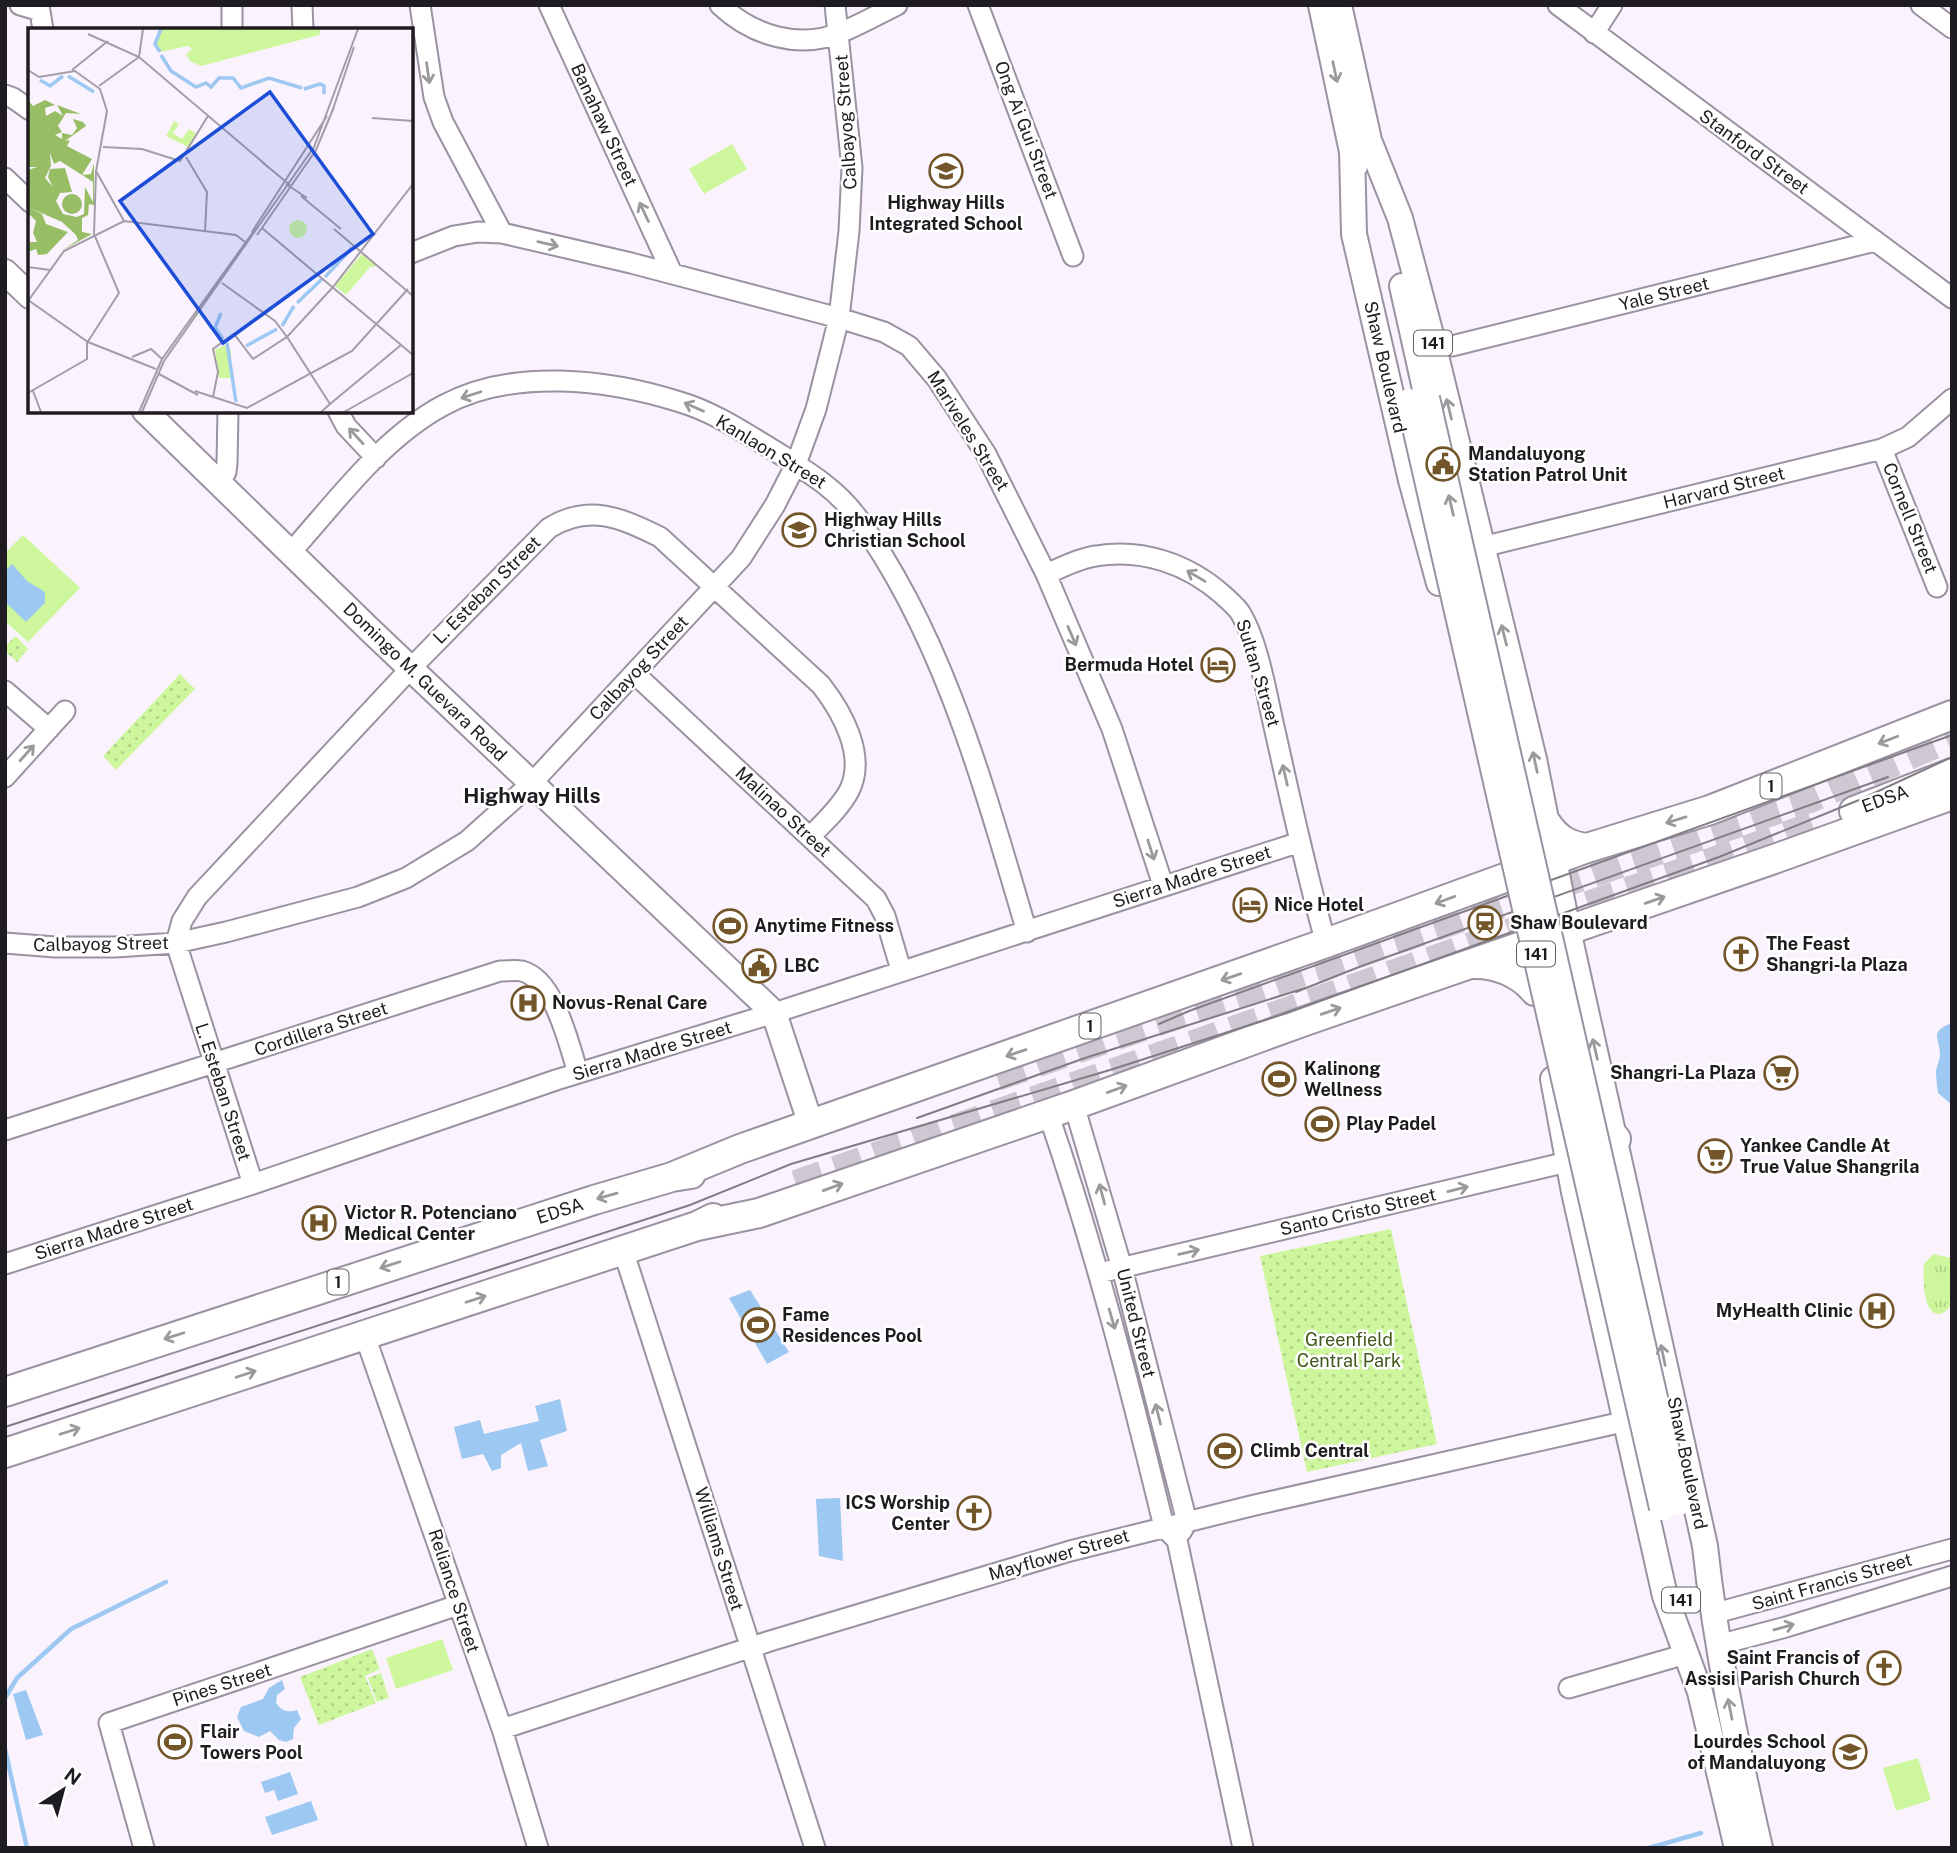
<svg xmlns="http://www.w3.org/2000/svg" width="1957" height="1853" font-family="'Public Sans',sans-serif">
<defs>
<pattern id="grass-tufts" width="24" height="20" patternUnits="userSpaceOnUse" patternTransform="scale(1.75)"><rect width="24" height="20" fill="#cef69d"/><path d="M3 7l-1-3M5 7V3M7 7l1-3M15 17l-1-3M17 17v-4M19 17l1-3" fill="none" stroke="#b0d287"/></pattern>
<pattern id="park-dots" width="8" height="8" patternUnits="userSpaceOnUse" patternTransform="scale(1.75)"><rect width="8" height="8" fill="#cef69d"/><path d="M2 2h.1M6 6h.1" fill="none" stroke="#b0d287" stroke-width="1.8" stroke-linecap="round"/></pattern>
</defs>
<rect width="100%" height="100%" fill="#faf3fe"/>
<path fill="url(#grass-tufts)" d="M1933,1254L1952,1258C1952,1268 1955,1295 1951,1304C1950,1308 1943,1314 1939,1314C1922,1314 1923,1274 1924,1264Z"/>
<path fill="url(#park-dots)" d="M16,636L28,649L17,662L5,651L8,643Z
M180,674L195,689L116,770L103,756Z
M1391,1229L1437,1444L1307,1472L1260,1256Z
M372,1649L380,1669L365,1676L376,1703L319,1725L300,1677Z
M381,1673L389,1698L377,1702L368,1678Z"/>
<path fill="#cef69d" d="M732,144L747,169L704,194L689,169Z
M23,535L80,588L28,642L5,621V553Z
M442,1639L453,1670L396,1689L386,1658Z
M1918,1758L1931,1800L1896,1811L1883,1768Z"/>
<path fill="#9dc8f2" d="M12,564L27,581L45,592V603L26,622L5,602V571Z
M1952,1023V1105L1938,1093C1937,1086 1936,1078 1936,1071C1937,1065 1940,1060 1940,1054C1939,1037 1929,1032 1952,1023Z
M750,1290L789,1352L767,1364L729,1298Z
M560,1399L567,1431L540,1440L548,1466L528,1471L521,1443L501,1455V1468L492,1471L483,1454L462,1459L454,1427L480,1420L484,1434L539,1421L535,1406Z
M840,1498L843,1561L819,1556L816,1499Z
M282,1680L285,1689L277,1695L276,1703C282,1711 287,1713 297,1710L301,1719L294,1728L293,1739L286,1742L279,1740L270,1731L259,1737L244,1731L237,1717L241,1707L263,1699L269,1688Z
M26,1690L43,1735L26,1740L13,1694Z
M290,1772L298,1794L278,1801L274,1790L265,1793L261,1782Z
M311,1801L318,1820L272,1835L265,1817Z"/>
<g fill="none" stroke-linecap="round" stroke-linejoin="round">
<path stroke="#9dc8f2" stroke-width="4.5" d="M5,1698L17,1678L71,1629L166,1582
M5,1749L27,1848
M1649,1848L1701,1833"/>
<path stroke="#cec8d2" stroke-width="28" stroke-dasharray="28 14" stroke-linecap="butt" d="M997,1077L1810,799L1952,737
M796,1184L1818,824"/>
<defs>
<path id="minor" d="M20,5L40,11L43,30
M302,5L303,30
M420,5L434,97L443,122L502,233
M549,5L672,273
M720,5C753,36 800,50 842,32C861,24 879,14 897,5
M978,5L1073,256
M1558,5L1952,298
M1921,5L1952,28
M232,30V5
M1594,33L1612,5
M5,95L13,98L30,110
M5,178L30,202
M411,253L454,236L478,232L502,233L631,263L839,318L884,332L909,346L937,379L986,454L1046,574L1112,729L1163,885
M1452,346L1875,241
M338,411L346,426L376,458
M1882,449L1937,587
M218,484L226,472L227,463L228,411
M1482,547L1882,449L1908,437L1952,399
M291,552C337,501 382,438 444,405C514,368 607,379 680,402C714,412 745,433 775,451C805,470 836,488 857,517C945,638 985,791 1027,932
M1046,574C1061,568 1079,558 1096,556C1142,548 1188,564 1223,595C1229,601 1237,607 1241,614C1259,644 1267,697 1275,731C1291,802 1306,873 1326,943
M635,674L876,899L885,916L901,970
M5,691L49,729
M5,777L65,711
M5,943L55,947H115L176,943L226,932L358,897L406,878L467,841L532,783L741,558L775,505L796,464L816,409L839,318L849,231L852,168L835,5
M1074,1105L1122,1268L1187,1522L1181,1532
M1048,1113C1095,1249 1130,1387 1164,1527L1177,1540L1243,1848
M5,1130L500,971C507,971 516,970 522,971C555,980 569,1045 578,1073
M253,1184L176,943L182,921L197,897L411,668L549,528C589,503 621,518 660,537L821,685C842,712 867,756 849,791C840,808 823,823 810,837
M623,1250L815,1848
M5,1264L253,1184L556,1080L774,1013L1300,842
M1099,1273L1580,1159
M365,1336L502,1729L538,1848
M1712,1614L1952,1549
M1718,1645L1786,1627L1952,1576
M1569,1688L1686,1654
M502,1729L770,1641L1070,1551L1255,1505L1627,1421
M144,1848L109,1723L458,1605"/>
<path id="major" d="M1321,5L1355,166
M1339,5L1373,158
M1370,143L1400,218L1430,331L1534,759L1568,930L1705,1546C1716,1648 1737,1748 1760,1848
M1352,150L1354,234L1411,480L1439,583
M5,272L30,296
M1402,286L1427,398
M145,411L370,630L774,1013L811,1125
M1553,1079L1574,1192L1665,1596L1700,1692L1737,1848"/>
<path id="highway" d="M1854,811L1952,773
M1547,824C1557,839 1569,846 1587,848
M1472,964C1496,963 1520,973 1535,991
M1587,1098L1598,1120L1616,1139
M672,1177L740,1149L1326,943L1587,848L1710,810L1952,715
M697,1226L759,1213L1074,1105L1305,1021L1777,858L1952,795
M5,1392L594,1200L672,1177L691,1174
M5,1453L697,1226L713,1218"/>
</defs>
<use href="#minor" stroke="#9a92a0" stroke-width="23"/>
<use href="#major" stroke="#9a92a0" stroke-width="28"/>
<use href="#highway" stroke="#9a92a0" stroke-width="32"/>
<use href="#minor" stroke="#fff" stroke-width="19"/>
<use href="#major" stroke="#fff" stroke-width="24"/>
<use href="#highway" stroke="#fff" stroke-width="28"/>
<path stroke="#827d85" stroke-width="2" d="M1296,992L1359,967L1888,777
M1159,1024L1189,1011L1952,735
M917,1118L1085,1058L1305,988
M5,1427L690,1205L791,1164L1110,1070L1287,1013L1719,857L1859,800L1952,757"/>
<defs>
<path id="major-bridge" d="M1427,398L1679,1503
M1409,401L1662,1508"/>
</defs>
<use href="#major-bridge" stroke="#9a92a0" stroke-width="28" stroke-linecap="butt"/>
<use href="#major-bridge" stroke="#fff" stroke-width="24"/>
</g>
<defs><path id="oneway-shaft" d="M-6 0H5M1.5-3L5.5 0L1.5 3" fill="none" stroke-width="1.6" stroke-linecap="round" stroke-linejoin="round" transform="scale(1.75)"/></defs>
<g stroke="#9a999b">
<use href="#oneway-shaft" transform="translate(1335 72) rotate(78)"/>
<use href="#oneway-shaft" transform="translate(428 73) rotate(82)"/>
<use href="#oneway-shaft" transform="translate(644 212) rotate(-115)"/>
<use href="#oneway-shaft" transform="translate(548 244) rotate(13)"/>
<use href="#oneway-shaft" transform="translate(471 395) rotate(162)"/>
<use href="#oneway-shaft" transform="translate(694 407) rotate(-156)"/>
<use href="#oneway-shaft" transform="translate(1449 409) rotate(-104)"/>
<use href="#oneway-shaft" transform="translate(356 436) rotate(-133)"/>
<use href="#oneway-shaft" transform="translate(1451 505) rotate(-103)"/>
<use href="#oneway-shaft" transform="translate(1196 576) rotate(-149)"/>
<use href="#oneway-shaft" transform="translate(1504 635) rotate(-104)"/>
<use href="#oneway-shaft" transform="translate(1072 636) rotate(67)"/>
<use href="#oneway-shaft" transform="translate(1888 740) rotate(159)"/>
<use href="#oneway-shaft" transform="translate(27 753) rotate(-48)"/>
<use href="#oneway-shaft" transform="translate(1535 762) rotate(-102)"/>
<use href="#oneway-shaft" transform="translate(1285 775) rotate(-103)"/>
<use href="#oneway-shaft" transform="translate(1676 820) rotate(163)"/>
<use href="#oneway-shaft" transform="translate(1151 850) rotate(72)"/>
<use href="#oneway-shaft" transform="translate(1445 900) rotate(160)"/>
<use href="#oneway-shaft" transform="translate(1655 900) rotate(-19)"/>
<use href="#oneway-shaft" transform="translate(1231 977) rotate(161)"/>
<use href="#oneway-shaft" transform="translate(1331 1011) rotate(-19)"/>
<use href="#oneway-shaft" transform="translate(1595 1049) rotate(-103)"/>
<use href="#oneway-shaft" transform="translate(1016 1053) rotate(161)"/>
<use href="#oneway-shaft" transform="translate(1117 1089) rotate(-20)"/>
<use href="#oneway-shaft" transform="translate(833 1187) rotate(-20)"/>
<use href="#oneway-shaft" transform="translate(1458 1189) rotate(-14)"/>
<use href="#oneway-shaft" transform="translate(1102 1194) rotate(-105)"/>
<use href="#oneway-shaft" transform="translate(607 1196) rotate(164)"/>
<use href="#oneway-shaft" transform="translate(1189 1252) rotate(-13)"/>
<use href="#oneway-shaft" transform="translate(390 1265) rotate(162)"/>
<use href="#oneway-shaft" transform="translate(476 1299) rotate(-18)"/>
<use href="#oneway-shaft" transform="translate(1112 1319) rotate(74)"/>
<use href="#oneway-shaft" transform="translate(174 1336) rotate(162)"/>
<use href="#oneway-shaft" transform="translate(1663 1355) rotate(-102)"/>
<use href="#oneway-shaft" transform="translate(246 1374) rotate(-18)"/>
<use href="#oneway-shaft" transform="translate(1158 1414) rotate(-104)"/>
<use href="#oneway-shaft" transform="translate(70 1431) rotate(-18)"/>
<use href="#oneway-shaft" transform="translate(1784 1627) rotate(-16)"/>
<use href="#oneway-shaft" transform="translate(1730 1709) rotate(-101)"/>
</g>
<defs>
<symbol id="school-ring" viewBox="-11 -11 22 22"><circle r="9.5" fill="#fff" stroke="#725528" stroke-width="1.5"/><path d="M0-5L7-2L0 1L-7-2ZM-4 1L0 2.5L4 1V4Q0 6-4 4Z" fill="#725528"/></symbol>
<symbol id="civic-ring" viewBox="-11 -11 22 22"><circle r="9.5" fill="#fff" stroke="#725528" stroke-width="1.5"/><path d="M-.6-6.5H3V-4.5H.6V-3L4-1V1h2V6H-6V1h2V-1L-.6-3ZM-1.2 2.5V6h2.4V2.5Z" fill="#725528"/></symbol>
<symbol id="hotel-ring" viewBox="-11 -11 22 22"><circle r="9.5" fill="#fff" stroke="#725528" stroke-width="1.5"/><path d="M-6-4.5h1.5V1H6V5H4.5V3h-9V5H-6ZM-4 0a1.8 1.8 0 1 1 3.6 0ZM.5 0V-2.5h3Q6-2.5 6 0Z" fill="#725528"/></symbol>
<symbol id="station-ring" viewBox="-11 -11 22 22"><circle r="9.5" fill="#fff" stroke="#725528" stroke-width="1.5"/><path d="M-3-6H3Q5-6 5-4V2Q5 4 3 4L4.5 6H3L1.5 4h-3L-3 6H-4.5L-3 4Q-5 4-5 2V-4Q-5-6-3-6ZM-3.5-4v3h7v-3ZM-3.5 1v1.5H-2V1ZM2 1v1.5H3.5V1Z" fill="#725528"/></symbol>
<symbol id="stadium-ring" viewBox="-11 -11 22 22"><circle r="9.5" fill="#fff" stroke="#725528" stroke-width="1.5"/><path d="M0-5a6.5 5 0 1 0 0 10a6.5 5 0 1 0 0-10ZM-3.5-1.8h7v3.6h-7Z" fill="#725528"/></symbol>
<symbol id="church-ring" viewBox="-11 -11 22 22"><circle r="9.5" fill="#fff" stroke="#725528" stroke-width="1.5"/><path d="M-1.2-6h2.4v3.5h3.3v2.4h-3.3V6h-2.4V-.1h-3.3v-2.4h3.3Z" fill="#725528"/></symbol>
<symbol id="hospital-ring" viewBox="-11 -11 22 22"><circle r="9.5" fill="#fff" stroke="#725528" stroke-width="1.5"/><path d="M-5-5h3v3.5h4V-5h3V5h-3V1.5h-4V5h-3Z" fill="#725528"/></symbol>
<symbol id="supermarket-ring" viewBox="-11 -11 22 22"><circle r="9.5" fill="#fff" stroke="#725528" stroke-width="1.5"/><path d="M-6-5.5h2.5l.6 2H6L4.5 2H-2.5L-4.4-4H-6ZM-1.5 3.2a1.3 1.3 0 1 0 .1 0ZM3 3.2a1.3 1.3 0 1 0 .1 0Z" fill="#725528"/></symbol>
</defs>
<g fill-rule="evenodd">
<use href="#school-ring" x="927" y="152" width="38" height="38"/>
<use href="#civic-ring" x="1424" y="445" width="38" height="38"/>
<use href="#school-ring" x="780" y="511" width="38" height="38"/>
<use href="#hotel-ring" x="1199" y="646" width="38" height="38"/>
<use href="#hotel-ring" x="1231" y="886" width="38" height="38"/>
<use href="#station-ring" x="1466" y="904" width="38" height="38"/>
<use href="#stadium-ring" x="711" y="907" width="38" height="38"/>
<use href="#church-ring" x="1722" y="935" width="38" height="38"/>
<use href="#civic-ring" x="740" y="947" width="38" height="38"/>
<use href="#hospital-ring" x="509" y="984" width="38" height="38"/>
<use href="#supermarket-ring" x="1762" y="1054" width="38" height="38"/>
<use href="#stadium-ring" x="1260" y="1060" width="38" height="38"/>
<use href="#stadium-ring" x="1303" y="1105" width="38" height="38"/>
<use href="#supermarket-ring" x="1696" y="1137" width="38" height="38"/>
<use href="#hospital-ring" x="300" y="1204" width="38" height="38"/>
<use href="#hospital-ring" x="1858" y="1292" width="38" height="38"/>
<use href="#stadium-ring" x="739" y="1306" width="38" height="38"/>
<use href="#stadium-ring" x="1206" y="1432" width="38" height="38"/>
<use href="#church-ring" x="955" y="1494" width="38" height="38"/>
<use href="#church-ring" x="1865" y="1649" width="38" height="38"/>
<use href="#stadium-ring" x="156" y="1723" width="38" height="38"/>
<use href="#school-ring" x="1831" y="1733" width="38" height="38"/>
</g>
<g text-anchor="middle" stroke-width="5" stroke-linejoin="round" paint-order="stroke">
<g fill="#fff" stroke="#626064" stroke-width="2">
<rect x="1414" y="330.5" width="38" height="25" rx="5"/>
<rect x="1760.5" y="773.5" width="21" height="25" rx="5"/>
<rect x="1517" y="941.5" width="38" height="25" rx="5"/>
<rect x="1079.5" y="1013.5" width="21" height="25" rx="5"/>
<rect x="327.5" y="1269.5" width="21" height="25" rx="5"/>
<rect x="1662" y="1587.5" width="38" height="25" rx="5"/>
</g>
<g font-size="16" font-weight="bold" fill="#1f1c21">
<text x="1433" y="349">141</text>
<text x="1771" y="792">1</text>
<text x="1536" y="960">141</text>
<text x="1090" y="1032">1</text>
<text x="338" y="1288">1</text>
<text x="1681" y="1606">141</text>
</g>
<g font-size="18" fill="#1f1c21" stroke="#fff">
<text transform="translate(846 122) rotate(-94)" y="6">Calbayog Street</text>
<text transform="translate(604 125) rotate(65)" y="6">Banahaw Street</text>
<text transform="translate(1026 130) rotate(69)" y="6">Ong Ai Gui Street</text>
<text transform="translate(1754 152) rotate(36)" y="6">Stanford Street</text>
<text transform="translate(1664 294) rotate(-14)" y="6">Yale Street</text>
<text transform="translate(1385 367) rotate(77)" y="6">Shaw Boulevard</text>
<text transform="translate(968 431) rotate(58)" y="6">Mariveles Street</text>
<text transform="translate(771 452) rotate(31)" y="6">Kanlaon Street</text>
<text transform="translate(1724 488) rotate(-14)" y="6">Harvard Street</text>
<text transform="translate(1910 518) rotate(68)" y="6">Cornell Street</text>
<text transform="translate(487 590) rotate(-45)" y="6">L. Esteban Street</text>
<text transform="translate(639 668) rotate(-47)" y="6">Calbayog Street</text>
<text transform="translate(1258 673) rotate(73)" y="6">Sultan Street</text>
<text transform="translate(425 682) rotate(44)" y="6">Domingo M. Guevara Road</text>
<text transform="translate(1885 799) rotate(-20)" y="6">EDSA</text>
<text transform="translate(783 812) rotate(43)" y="6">Malinao Street</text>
<text transform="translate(1192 877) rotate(-18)" y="6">Sierra Madre Street</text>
<text transform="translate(101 944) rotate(-1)" y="6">Calbayog Street</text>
<text transform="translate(321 1029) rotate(-18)" y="6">Cordillera Street</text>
<text transform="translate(652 1051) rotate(-17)" y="6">Sierra Madre Street</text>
<text transform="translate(223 1092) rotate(72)" y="6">L. Esteban Street</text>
<text transform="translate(560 1211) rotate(-18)" y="6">EDSA</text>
<text transform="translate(1358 1212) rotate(-13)" y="6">Santo Cristo Street</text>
<text transform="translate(114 1229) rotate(-18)" y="6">Sierra Madre Street</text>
<text transform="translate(1136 1323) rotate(76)" y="6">United Street</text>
<text transform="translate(1687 1463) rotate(78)" y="6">Shaw Boulevard</text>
<text transform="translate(719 1549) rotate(73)" y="6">Williams Street</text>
<text transform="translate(1059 1555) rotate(-16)" y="6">Mayflower Street</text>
<text transform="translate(1832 1582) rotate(-16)" y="6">Saint Francis Street</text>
<text transform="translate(454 1591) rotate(72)" y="6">Reliance Street</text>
<text transform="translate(222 1685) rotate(-18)" y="6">Pines Street</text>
</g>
<g font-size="18" font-weight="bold" fill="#1f1c21" stroke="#fff" text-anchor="start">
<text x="946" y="209" text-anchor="middle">Highway Hills<tspan x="946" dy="21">Integrated School</tspan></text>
<text x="1468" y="460">Mandaluyong<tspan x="1468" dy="21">Station Patrol Unit</tspan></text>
<text x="824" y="526">Highway Hills<tspan x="824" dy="21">Christian School</tspan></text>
<text x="1194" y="671" text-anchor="end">Bermuda Hotel</text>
<text x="1274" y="911">Nice Hotel</text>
<text x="1510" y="929">Shaw Boulevard</text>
<text x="754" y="932">Anytime Fitness</text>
<text x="1766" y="950">The Feast<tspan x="1766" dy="21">Shangri-la Plaza</tspan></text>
<text x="784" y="972">LBC</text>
<text x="552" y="1009">Novus-Renal Care</text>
<text x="1304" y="1075">Kalinong<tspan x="1304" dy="21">Wellness</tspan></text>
<text x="1756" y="1079" text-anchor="end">Shangri-La Plaza</text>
<text x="1346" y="1130">Play Padel</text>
<text x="1740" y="1152">Yankee Candle At<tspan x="1740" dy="21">True Value Shangrila</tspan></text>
<text x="344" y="1219">Victor R. Potenciano<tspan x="344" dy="21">Medical Center</tspan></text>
<text x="1853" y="1317" text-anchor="end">MyHealth Clinic</text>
<text x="782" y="1321">Fame<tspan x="782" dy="21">Residences Pool</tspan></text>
<text x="1250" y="1457">Climb Central</text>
<text x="950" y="1509" text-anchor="end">ICS Worship<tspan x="950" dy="21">Center</tspan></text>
<text x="1860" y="1664" text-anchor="end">Saint Francis of<tspan x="1860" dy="21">Assisi Parish Church</tspan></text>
<text x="200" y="1738">Flair<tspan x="200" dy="21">Towers Pool</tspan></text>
<text x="1826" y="1748" text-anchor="end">Lourdes School<tspan x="1826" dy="21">of Mandaluyong</tspan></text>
</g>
<g font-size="18" fill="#3f581a" stroke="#fff">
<text x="1349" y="1346">Greenfield<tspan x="1349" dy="21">Central Park</tspan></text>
</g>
<g font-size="21" font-weight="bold" fill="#1f1c21" stroke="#fff">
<text x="532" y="803">Highway Hills</text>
</g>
</g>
<g transform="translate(28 28)">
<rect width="385" height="385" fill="#faf3fe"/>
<path d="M133,1H293L291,7L173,38L162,33L158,26L164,21L160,18L132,24L127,16ZM146,93L151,96L145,105L154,111L161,101L169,106L162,120L138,108ZM334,226L349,238L342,239L318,267L307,258ZM199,316L203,323L204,350H191L187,322Z" fill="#cef69d"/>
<path d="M0,72L5,78L17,72L27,77L17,80L18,88L27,83L35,88L29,77L53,86L38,85L30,98L34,104L27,107L34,111V105L44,107L49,100L45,91L55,94L58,98L37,113L42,112L39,118L64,131L54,147L63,146L66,135V177L61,176L60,187L54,190V204L64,206L33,223L50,212L48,207L34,194L2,180L14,186L18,196L40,204L19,226L10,227L8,221L0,224V214H9L5,205L8,193L0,185V142L9,139H0ZM22,125L26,136L32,133L65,154V174L57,159L56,186L49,189L35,186L28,173L32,165L44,164L37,140L22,141L20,149L25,159L17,150L23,138ZM34 176a10 10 0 1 1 20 0a10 10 0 1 1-20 0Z" fill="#97be64" fill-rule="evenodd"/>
<path d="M261 201a9 9 0 1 1 18 0a9 9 0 1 1-18 0Z" fill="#cef69d"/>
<path fill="none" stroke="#9dc8f2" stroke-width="3.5" d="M132,24L127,16L133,1M133,27L143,43L168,59L178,55L183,59L191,50H205L213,60L241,50L274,60M40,48L66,64M12,52L22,58L35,48M276,61L292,56L296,58V66M297,249L324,220M269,275L294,251M193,285L187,300L195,311M254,298L266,278M199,315L208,374M218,318L249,301"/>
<path fill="none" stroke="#a29da6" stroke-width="2" d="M60,6L111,29L238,137M0,42L11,49L47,43L72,61L79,83L68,143L66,206M44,42L80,13M71,58L111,29L115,1M304,84L326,19M344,90L385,93M75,119L114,121L152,133L180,88M158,129L179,164L177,203M234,134L262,157M68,143L96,193M258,156L279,170M273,168L313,201M234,200L385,327M306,201L385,268M224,204L299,88M229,207L288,122L306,79M0,239L22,242M194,255L247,293L259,309L305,259L385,156M0,272L60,314L128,341M0,273L36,223L96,193L208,207L217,214M104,329L123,321L134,331M131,346L170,367M5,363L13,384M167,363L219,380L324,323L380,261M0,365L59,331V315L91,265L66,206M185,369L190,344L185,321L206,306L225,331L259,309L302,376L293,384M302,376L373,317M111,384L134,331L228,200M114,384L136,333L286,119L330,1M316,384L385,345"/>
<path fill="#1d4ed8" fill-opacity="0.15" stroke="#1d4ed8" stroke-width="3.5" d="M242,64L345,206L195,315L92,173Z"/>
<rect width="385" height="385" fill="none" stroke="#1f1c21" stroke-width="3.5"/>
</g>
<rect width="1957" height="1853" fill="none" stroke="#1f1c21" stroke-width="14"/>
<g transform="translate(63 1790) rotate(36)" stroke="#ffffff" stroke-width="5" paint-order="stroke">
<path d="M0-5L12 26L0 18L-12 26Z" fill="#1f1c21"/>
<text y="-10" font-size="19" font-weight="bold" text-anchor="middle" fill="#1f1c21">N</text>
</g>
</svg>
